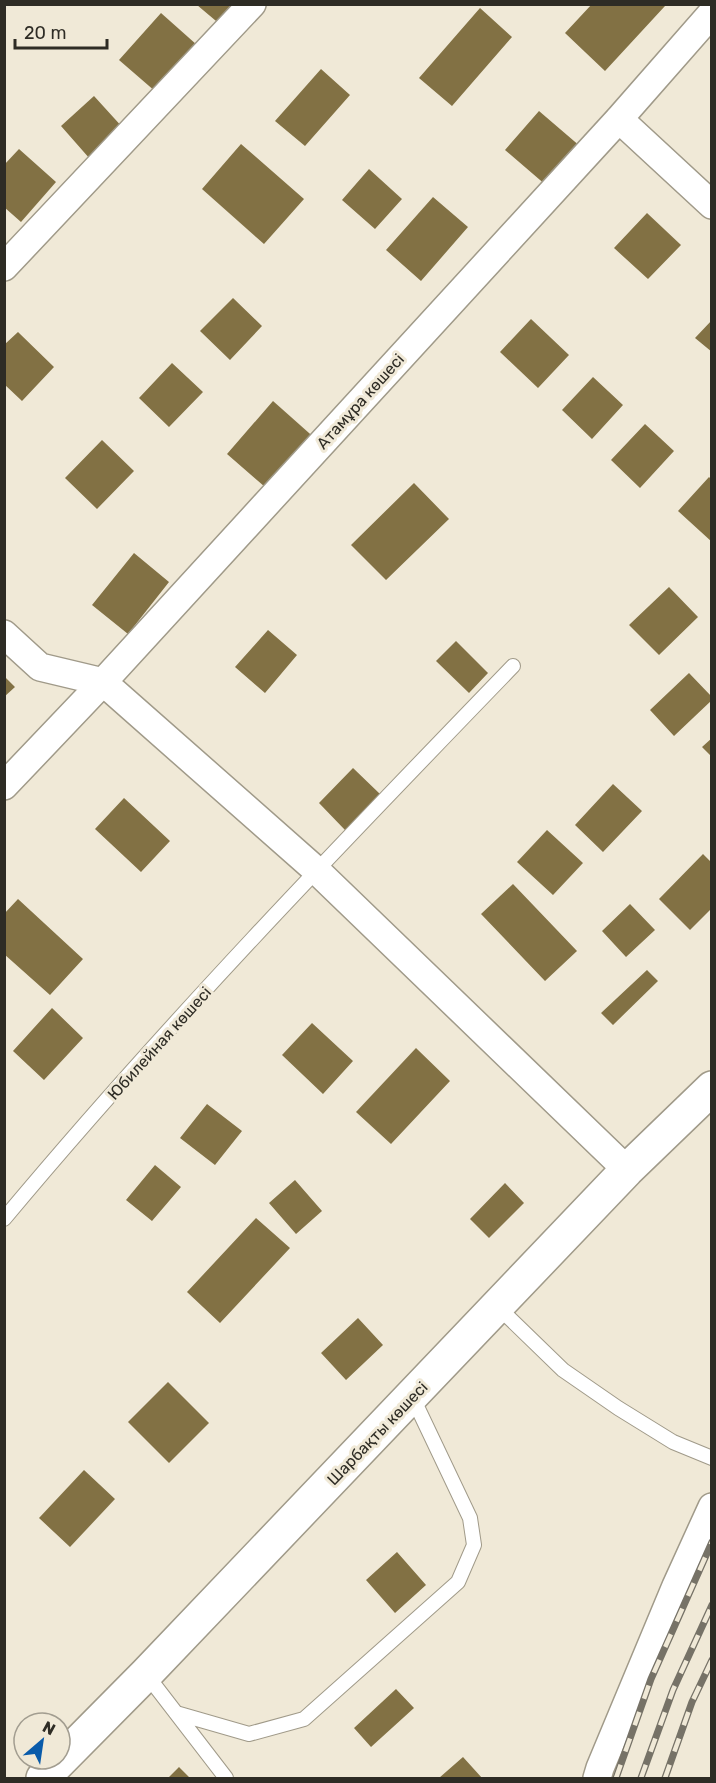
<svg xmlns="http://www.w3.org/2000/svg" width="716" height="1783" font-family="Rubik,sans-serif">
<rect width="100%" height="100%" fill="#f0e9d7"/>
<path fill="#827144" d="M592,4H663L665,6L605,71L565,33Z
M197,5H241L222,26Z
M480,8L512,37L452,106L419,78Z
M161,13L197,45L156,92L119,60Z
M321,69L350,95L305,146L275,121Z
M94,96L124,129L90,159L61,126Z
M539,111L581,147L547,186L505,150Z
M241,144L304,199L264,244L202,189Z
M19,149L56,182L21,222L4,207V165Z
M369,169L402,199L375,229L342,200Z
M433,197L468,227L421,281L386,250Z
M647,213L681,245L648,279L614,248Z
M233,298L262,326L230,360L200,331Z
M531,319L569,355L538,388L500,352Z
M712,320V352L695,338Z
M18,332L54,367L22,401L4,384V345Z
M172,363L203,392L169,427L139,398Z
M593,377L623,405L592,439L562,410Z
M273,401L318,441L272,493L227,454Z
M645,424L674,451L640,488L611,460Z
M102,440L134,471L97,509L65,478Z
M709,477L712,480V542L678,511Z
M414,483L449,519L386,580L351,545Z
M134,553L169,582L128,634L92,605Z
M669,587L698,617L659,655L629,625Z
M268,630L297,655L265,693L235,667Z
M456,641L488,673L469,693L436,661Z
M689,673L712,697V700L674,736L650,710Z
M4,676L15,687L4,697Z
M712,738V757L702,747Z
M353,768L380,794L345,830L319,803Z
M613,784L642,811L603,852L575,825Z
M124,798L170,841L141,872L95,829Z
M547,830L583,863L553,895L517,862Z
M703,854L712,863V908L690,930L659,899Z
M513,884L577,951L545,981L481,914Z
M18,899L83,959L50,995L4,954V914Z
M630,904L655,930L626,957L602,931Z
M647,970L658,981L613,1025L601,1013Z
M52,1008L83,1038L44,1080L13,1051Z
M312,1023L353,1061L323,1094L282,1055Z
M416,1048L450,1081L391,1144L356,1112Z
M207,1104L242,1131L215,1165L180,1138Z
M155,1165L181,1187L152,1221L126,1200Z
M295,1180L322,1211L296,1234L269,1203Z
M505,1183L524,1203L489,1238L470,1219Z
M256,1218L290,1248L220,1323L187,1292Z
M358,1318L383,1345L346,1380L321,1353Z
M168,1382L209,1423L169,1463L128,1422Z
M84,1470L115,1499L70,1547L39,1518Z
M397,1552L426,1585L395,1613L366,1580Z
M396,1689L414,1708L371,1747L354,1728Z
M463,1757L482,1778H439Z
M179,1767L190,1778H168Z"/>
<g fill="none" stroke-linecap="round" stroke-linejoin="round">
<defs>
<path id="lane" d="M4,1219C165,1026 339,846 513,666
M497,1306L563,1370L618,1408L673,1442L712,1458
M146,1674L226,1778
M176,1713L249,1734L304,1719L458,1582L474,1545L470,1518L412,1396"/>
<path id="street" d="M619,119L712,205
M4,267L252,4
M4,634L40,667L103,682L316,870L627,1170
M4,786L103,682L619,119L712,13
M597,1778L600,1768L676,1586L712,1507"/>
<path id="secondary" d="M43,1778L146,1674L627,1170L712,1088"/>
</defs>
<use href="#lane" stroke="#a09a89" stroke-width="16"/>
<use href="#street" stroke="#a09a89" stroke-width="30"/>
<use href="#secondary" stroke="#a09a89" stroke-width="36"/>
<use href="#lane" stroke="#fff" stroke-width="14"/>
<use href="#street" stroke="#fff" stroke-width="27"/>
<use href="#secondary" stroke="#fff" stroke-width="33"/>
<defs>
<path id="rail" d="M616,1778L651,1679L712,1542
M641,1778L673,1690L712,1605
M665,1778L692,1702L712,1660"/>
</defs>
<use href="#rail" stroke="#767267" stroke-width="7"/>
<use href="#rail" stroke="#f0e9d7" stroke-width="4.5" stroke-dasharray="14" stroke-linecap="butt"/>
</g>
<g text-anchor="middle" stroke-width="6" stroke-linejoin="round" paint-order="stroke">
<g font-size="16" fill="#2e2c25" stroke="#f0e9d7">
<text transform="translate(360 401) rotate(-48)" y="6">Атамұра көшесі</text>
<text transform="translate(159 1043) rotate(-48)" y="6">Юбилейная көшесі</text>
<text transform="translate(377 1433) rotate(-46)" y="6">Шарбақты көшесі</text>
</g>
</g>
<rect width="716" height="1783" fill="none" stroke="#2e2c25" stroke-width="12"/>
<g transform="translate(42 1741) rotate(29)"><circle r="28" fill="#f0e9d7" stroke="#a29d90" stroke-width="1.5"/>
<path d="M0-4.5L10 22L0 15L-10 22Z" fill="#095baa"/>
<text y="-9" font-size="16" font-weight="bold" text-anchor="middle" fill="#2e2c25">N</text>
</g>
<path d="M15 39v9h92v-9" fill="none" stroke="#2e2c25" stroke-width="3"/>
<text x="24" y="39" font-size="18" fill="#2e2c25" stroke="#f0e9d7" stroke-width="4.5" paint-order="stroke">20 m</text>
</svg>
